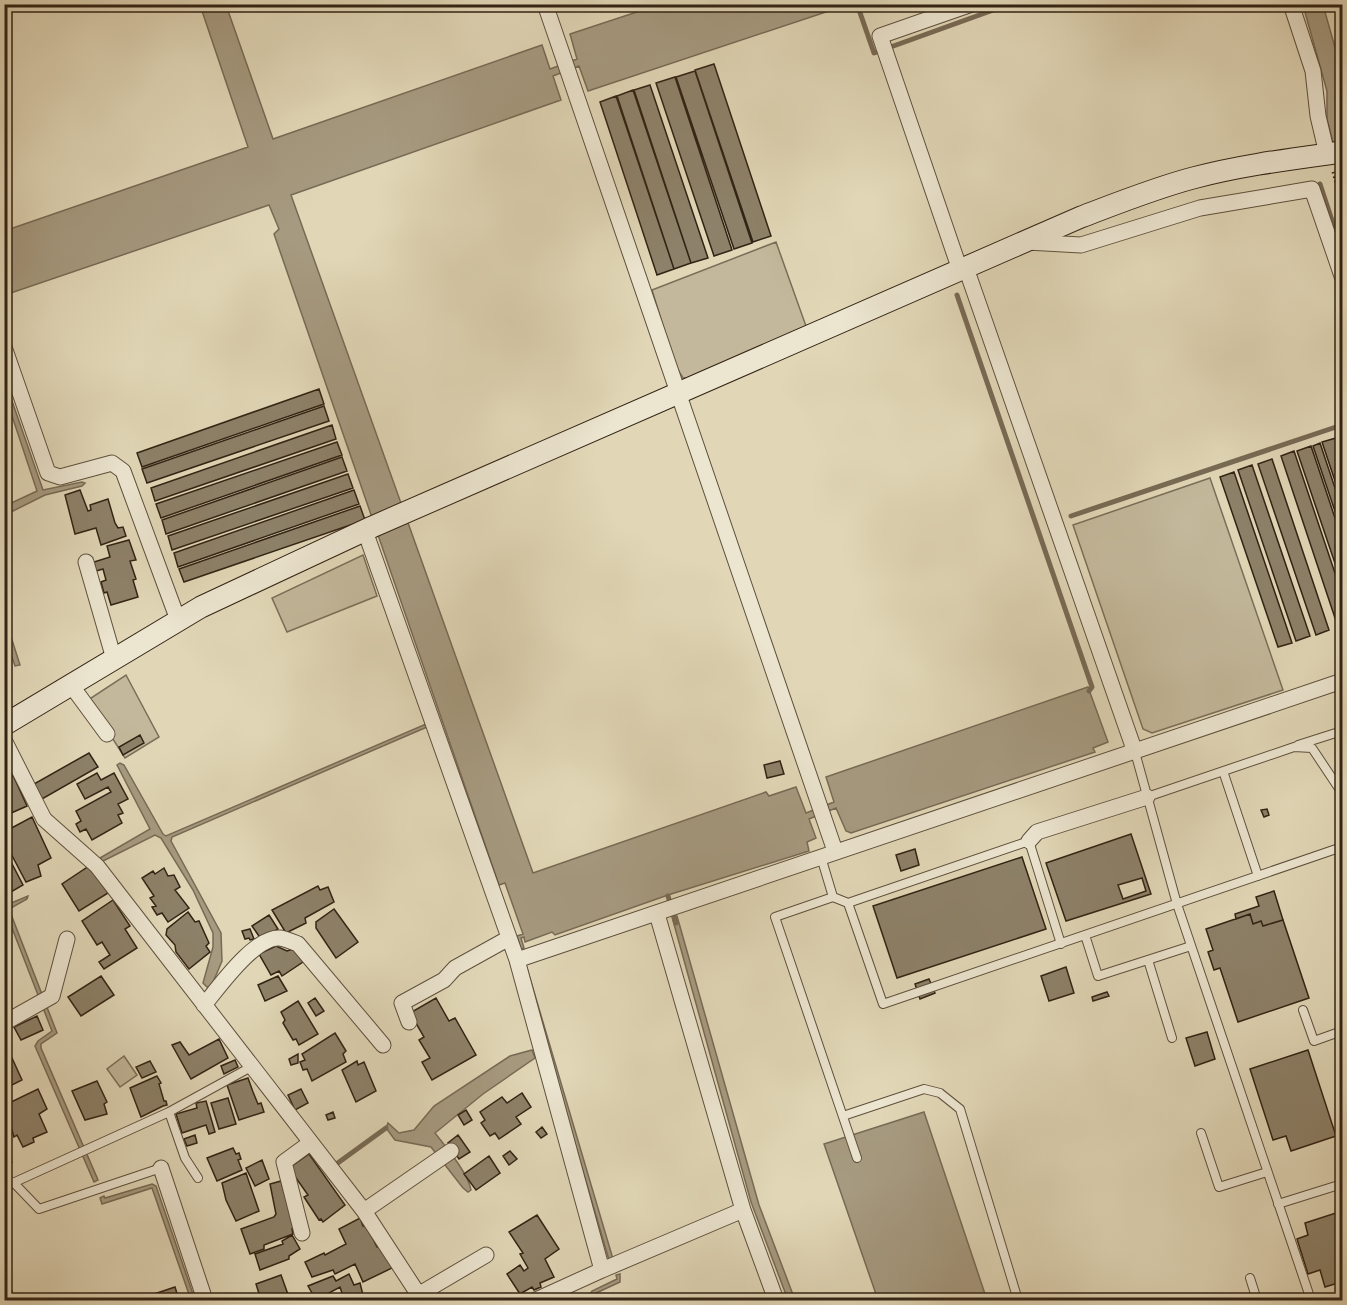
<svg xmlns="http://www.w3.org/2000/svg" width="1347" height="1305" font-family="Cardo,serif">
<rect width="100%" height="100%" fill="#e1d7b7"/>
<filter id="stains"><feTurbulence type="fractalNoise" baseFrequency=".00333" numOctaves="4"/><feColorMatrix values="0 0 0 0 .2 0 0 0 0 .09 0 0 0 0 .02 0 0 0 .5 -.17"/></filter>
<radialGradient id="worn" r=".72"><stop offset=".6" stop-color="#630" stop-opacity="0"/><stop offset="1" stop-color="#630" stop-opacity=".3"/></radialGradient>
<path fill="#c3b89b" stroke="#7a6e58" stroke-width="1.5" d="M776,242L806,326L688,378H683L675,365L652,290Z
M1210,478L1283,690L1152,733L1143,729L1073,525Z
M363,555L377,596L287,632L272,598Z
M126,675L159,737L125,758L88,700Z
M124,1056L137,1075L120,1087L107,1069Z"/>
<path fill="#a69a80" stroke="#786a55" stroke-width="1.5" d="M200,5H226L273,139L542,45L550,69L577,59L570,34L658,5H847L588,91L579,66L553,76L561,100L291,195L533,873L766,792L769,796L796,787L806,813L834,802L826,777L1088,687L1108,742L1093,748L1095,752L851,833L846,831L836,808L809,819L816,838L807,842L809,851L668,895L555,935L552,932L525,942L524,937L521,938L524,948L521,949L517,936L523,934L505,883L499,885L274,234L279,229L269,205L5,295L4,231L248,147Z
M1303,5H1323L1342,72V178L1327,119V91Z
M5,381L43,490L82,482L85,483L82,486L45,495L5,515V506L37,491L5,395Z
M5,618L20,665L15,666L5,637Z
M426,724L427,727L172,837L171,841L221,933L222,961L211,987H207L203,983L213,947V933L193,890L161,838L155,835L103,861L100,858L150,829L117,765L120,763L124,765L163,834L166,836Z
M28,896L27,899L9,909L57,1033L41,1044V1048L98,1180L94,1182L35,1046L38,1041L52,1031L5,910L4,906Z
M677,916L759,1205L795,1300H788L751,1202L672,917Z
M527,968L613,1259L609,1260L524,969Z
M532,1050L535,1058L483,1094L435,1133C446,1147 468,1173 471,1190L468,1192L463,1188L431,1147L395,1140L386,1128L388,1123L399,1133L414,1130L434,1106L510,1056Z
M924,1112L987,1300H878L824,1144Z
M152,1184L156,1186L195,1300H191L152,1188L102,1204L100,1198L104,1196L105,1198Z
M620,1274V1282L594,1294L595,1300H592L590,1294L592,1291L617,1279L616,1275Z"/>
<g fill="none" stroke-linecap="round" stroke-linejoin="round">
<path stroke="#786a55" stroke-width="5" d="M857,4L874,53L1010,4
M1320,184L1342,251
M957,295L1092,687L1089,691
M1071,516L1342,425
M668,896L676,923
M335,1165L386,1128"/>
</g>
<path fill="#8d8169" stroke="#322314" stroke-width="1.5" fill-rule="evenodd" d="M714,64L771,236L753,242L695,70Z
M695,71L752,243L734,249L676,77Z
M675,77L732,250L714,256L656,83Z
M650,85L708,258L691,263L634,90Z
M633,90L691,263L674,269L617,96Z
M616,96L674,269L657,275L600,102Z
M319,389L324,404L142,467L137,453Z
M324,406L329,421L147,483L142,469Z
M332,425L336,439L155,501L151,488Z
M1336,438L1342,458V502L1322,442Z
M337,442L342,455L161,518L156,504Z
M1320,443L1342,509V532L1313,446Z
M1311,446L1342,539V584L1297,451Z
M1294,451L1342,594V625L1338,627L1281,456Z
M342,457L347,471L166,534L162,520Z
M1272,459L1329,630L1316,635L1258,464Z
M1252,465L1310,636L1296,641L1238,470Z
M1234,472L1292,643L1278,647L1220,477Z
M348,474L353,488L172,550L168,536Z
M80,490L88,511L91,510L90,505L108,499L115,523L118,528L123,527L126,536L101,545L96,528L75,534L65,495Z
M354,490L359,504L178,567L174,553Z
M360,506L365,520L184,582L179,569Z
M129,540L136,560L130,561L136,579L133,580L138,597L111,605L107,592L104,593L101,582L106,580L103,569L96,571L94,562L110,557L107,546Z
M140,735L144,743L123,755L119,747Z
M89,753L98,767L42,799L34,784Z
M780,761L784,774L767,778L764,765Z
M97,773L101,780L114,773L128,799L118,804L123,813L118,815L122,823L92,840L86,829L80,832L76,824L81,821L76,811L111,792L108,787L85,799L77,784Z
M13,775L27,806L9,814L4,803V779Z
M1267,809L1269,815L1264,817L1261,810Z
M32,817L51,858L38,865L41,876L26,882L8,848L4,849V832Z
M1131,834L1151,894L1066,921L1046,863ZM1142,878L1146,891L1123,899L1118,885Z
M915,849L919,865L901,871L896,855Z
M1022,857L1046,929L897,978L873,906Z
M10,860L23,885L4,896V862Z
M89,866L108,893L79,911L62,884Z
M164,868L168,876L174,875L180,887L175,890L189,908L168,922L162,913L157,915L152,907L156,906L150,898L154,896L142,878L153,871L155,874Z
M318,886L320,890L328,887L334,902L305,918L306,923L286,933L272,910Z
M1274,891L1283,920L1263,926L1261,921L1253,924L1250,914L1236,919L1235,914L1259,906L1256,897Z
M113,900L130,926L125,929L137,948L104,969L99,962L110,955L102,942L97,945L82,921Z
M334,909L358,942L336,958L316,928V922Z
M188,912L195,922L199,921L209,943L206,946L210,952L189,969L176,952L175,945L166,935L167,929Z
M1250,914L1253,924L1261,921L1263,926L1283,920L1309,998L1238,1022L1220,968L1214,970L1208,952L1213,950L1206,929Z
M269,915L278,929L261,939L252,926Z
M250,929L254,939L250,940L249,938L245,939L242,931Z
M276,946L287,951L296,948L303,962L282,976L279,971L271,975L259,954Z
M1066,967L1074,993L1049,1001L1041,976Z
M101,976L114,995L81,1016L68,997Z
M278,976L287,991L265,1001L258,985Z
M929,979L935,993L920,999L915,984Z
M1107,992L1109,996L1093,1001L1092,997Z
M315,998L324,1011L316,1016L308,1003Z
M436,998L449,1021L455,1018L476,1055L432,1080L422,1062L430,1058L419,1040L424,1037L410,1013Z
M298,1001L318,1034L299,1045L296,1039L293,1040L283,1023L285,1020L281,1012Z
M37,1016L43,1030L21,1040L14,1027Z
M1207,1032L1215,1059L1195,1066L1186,1038Z
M335,1033L346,1051L343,1054L346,1062L312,1081L307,1069L303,1070L300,1062L305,1060L302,1054Z
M219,1039L228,1058L191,1079L172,1045L180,1042L189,1055Z
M1308,1050L1336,1136L1291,1151L1286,1136L1273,1140L1250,1069Z
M298,1054V1063L291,1065L289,1059Z
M12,1058L22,1080L4,1089V1061Z
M235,1060L238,1067L224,1074L221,1066Z
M150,1061L156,1072L142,1078L136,1067Z
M357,1061L358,1065L364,1062L376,1091L356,1102L342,1070Z
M157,1076L161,1083L159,1084L164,1101H166L167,1105L163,1106L141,1117L130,1088Z
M248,1078L253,1092L258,1104L261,1103L264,1112L239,1120L227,1085Z
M97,1081L107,1102L104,1104L107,1114L85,1120L72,1091Z
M38,1089L47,1109L39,1114L47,1132L33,1138L34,1142L23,1147L17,1135L14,1137L12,1130H9L5,1105Z
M301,1089L308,1103L295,1110L288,1095Z
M522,1093L531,1107L516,1117L521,1124L499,1139L495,1133L490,1136L481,1123L485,1120L480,1112L502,1097L507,1103Z
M228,1098L236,1124L219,1129L211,1103Z
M206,1101L215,1132L209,1134L206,1125L182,1133L176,1114L197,1108L196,1103Z
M466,1110L472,1120L464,1125L458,1115Z
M333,1112L335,1118L328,1120L326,1115Z
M542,1127L547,1134L541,1138L536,1132Z
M195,1135L197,1143L187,1146L184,1139Z
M458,1135L470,1152L459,1159L448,1143Z
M233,1148L236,1154L239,1153L241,1159L238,1160L242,1170L217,1181L207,1158Z
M4,1150L12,1162L4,1166Z
M510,1151L517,1159L509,1165L503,1156Z
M309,1154L345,1205L323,1222L321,1219L319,1220L304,1197L308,1195L289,1168Z
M489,1156L500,1173L476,1190L464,1174Z
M262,1160L269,1179L255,1186L246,1168Z
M246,1173L259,1211L236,1221L226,1200L222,1183Z
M281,1181L294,1228L292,1229L293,1234L264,1245V1249L250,1254L241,1229L274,1217L276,1214L270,1184Z
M1342,1211V1286L1341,1282L1325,1287L1320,1270L1308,1274L1297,1239L1308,1235L1305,1223Z
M537,1215L559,1249L545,1259L554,1277L540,1283L541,1287L534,1290L532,1287L520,1294L507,1274L520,1265L524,1271L528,1268L520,1254L523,1253L509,1232Z
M360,1218L363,1226L367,1227L377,1247L381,1246L392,1268L363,1282L355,1264L335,1274L333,1270L312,1277L305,1262L324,1253L325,1255L346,1244L339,1229Z
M292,1235L300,1249L289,1256V1259L260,1270L255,1254L283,1244L282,1241Z
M349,1274L354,1285L360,1283L363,1295L360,1296L362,1300H335L343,1296L340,1287L316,1300L308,1286L333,1276L336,1281Z
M281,1275L290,1300H261L256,1284Z
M175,1287L179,1300H136Z"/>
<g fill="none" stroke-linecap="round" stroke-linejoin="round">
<defs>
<path id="lane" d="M1298,745L1342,731
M1135,752L1177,904L1311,1300
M1223,771L1258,876
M1147,797L1294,747L1312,748L1342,793
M821,857L833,897
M848,903L833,897L775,917L857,1158
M1085,935L1098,976L1191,946
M1061,944L1029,841L848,903L883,1004L1342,847
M1148,960L1172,1038
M1303,1010L1314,1041L1342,1031
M169,1112L185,1158L198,1178
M843,1116L924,1089L940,1093L960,1109L1018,1300
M1201,1133L1219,1187L1267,1172
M13,1182L39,1209L161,1168
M4,1187L169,1112L251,1067
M1278,1204L1342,1184
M1250,1278L1257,1300"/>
<path id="street" d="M545,4L835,851
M1291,4L1313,71L1318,116L1327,154
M1027,242L1081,245L1200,208L1312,189L1342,276
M966,268L1135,752
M960,270L880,36L972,4
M4,347L48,473L60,477L112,463L123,471L178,620
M365,531L517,960L602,1270L536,1300
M86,562L114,659
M71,685L107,734
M4,740L44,819L97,866L364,1211L422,1300
M1029,841L1037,832L1147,797
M657,914L743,1210L776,1300
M517,960L1342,681
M204,1005C219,987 255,936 280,938C286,939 293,942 298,944L383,1045
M409,1022L402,1003L444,980L455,968L509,938
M4,1023L52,996L67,939
M161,1168L205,1300
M364,1211L451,1151
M302,1233L284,1162L310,1143
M602,1270L743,1210
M4,1292L7,1300
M418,1295L486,1255"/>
<path id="secondary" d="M4,725L201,607L372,527L1081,217C1118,203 1155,188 1193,178C1242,165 1292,159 1342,152"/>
</defs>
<use href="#lane" stroke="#5e503d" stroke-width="10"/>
<use href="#street" stroke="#5e503d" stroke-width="17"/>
<use href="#secondary" stroke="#322314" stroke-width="23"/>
<path stroke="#322314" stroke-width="3" stroke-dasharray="1.5 3" stroke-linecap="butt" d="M1334,4L1342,34
M1333,172L1342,205"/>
<use href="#lane" stroke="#ece5d0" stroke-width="8"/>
<use href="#street" stroke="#ece5d0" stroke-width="15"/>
<use href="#secondary" stroke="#ece5d0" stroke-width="21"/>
</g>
<rect width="1347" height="1305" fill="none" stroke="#e1d7b7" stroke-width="24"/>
<rect x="6" y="6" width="1335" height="1293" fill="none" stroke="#322314" stroke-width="3"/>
<rect x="12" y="12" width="1323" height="1281" fill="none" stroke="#322314" stroke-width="1.5"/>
<rect width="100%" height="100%" filter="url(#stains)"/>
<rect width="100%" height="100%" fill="url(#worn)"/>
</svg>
